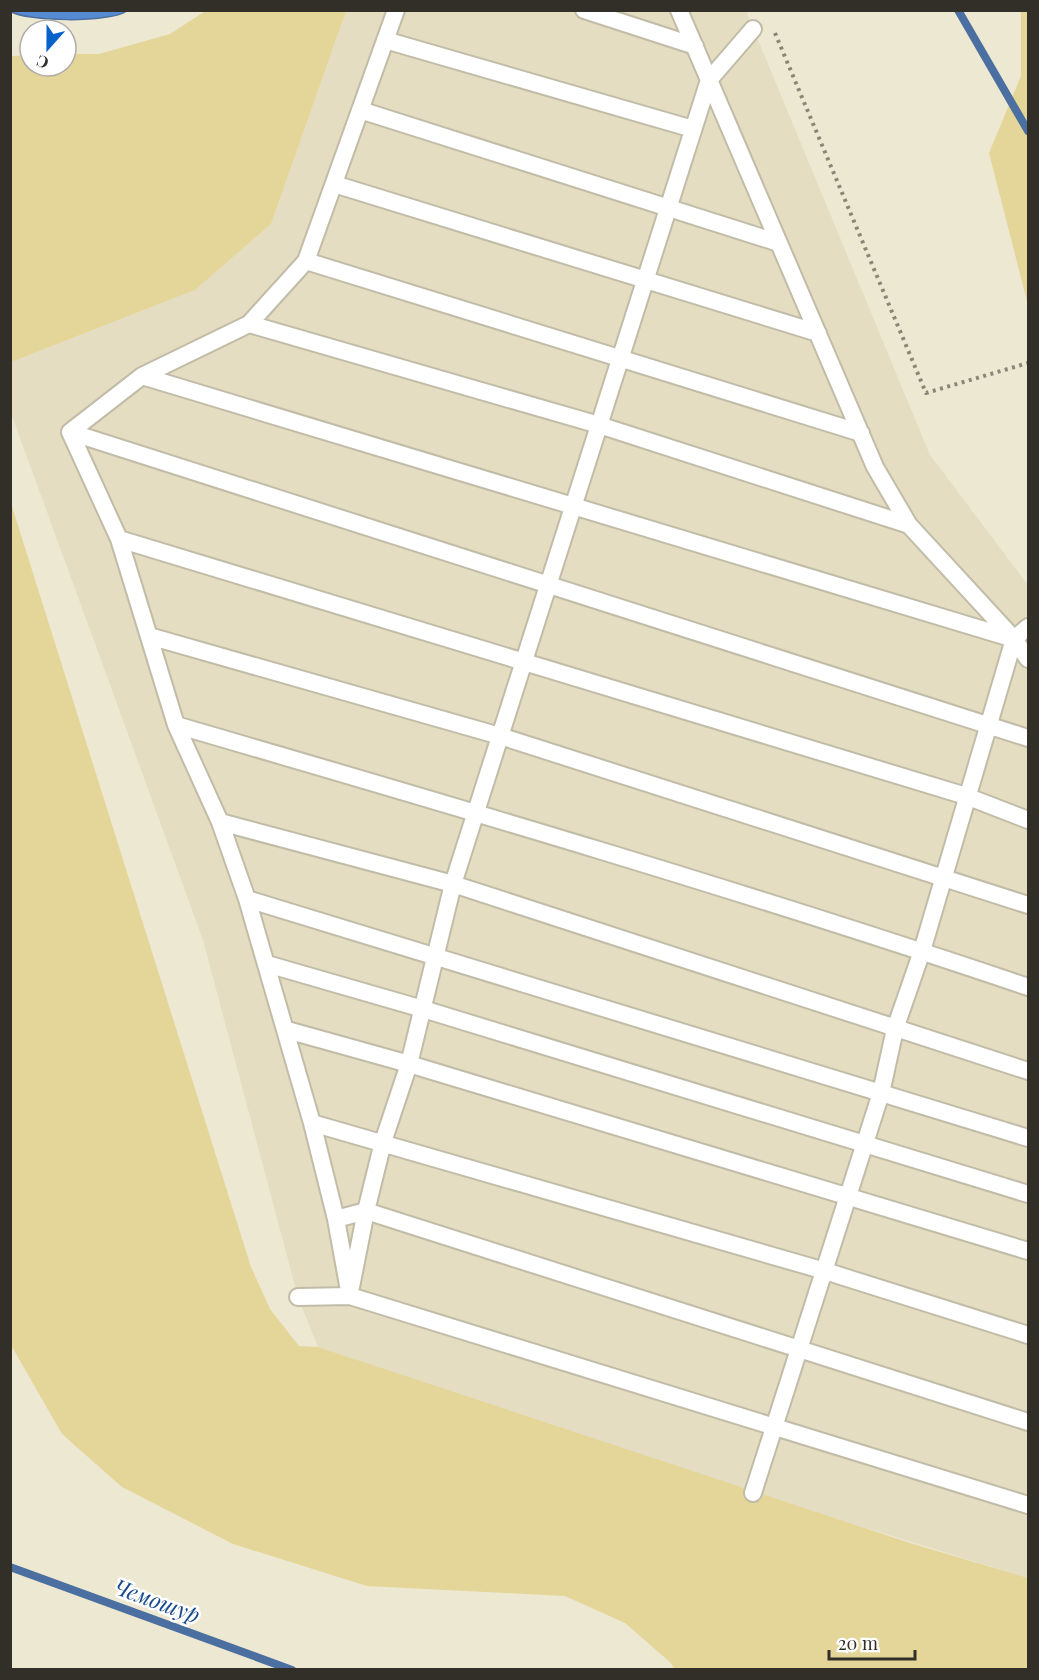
<svg xmlns="http://www.w3.org/2000/svg" width="1039" height="1680" font-family="'Playfair Display',serif">
<rect width="100%" height="100%" fill="#ede8d2"/>
<path fill="#e4ddc1" d="M346,11H746L930,455L1028,585V1578L753,1493L318,1347L298,1297L203,940L11,413V362L195,290L271,224Z"/>
<path fill="#e4d599" d="M207,10L346,11L271,224L195,290L11,362V56L30,55V66H66V54H99L170,34Z
M1021,11H1028V305L989,153L1021,76Z
M10,500L251,1267L270,1309L299,1346L318,1347L910,1543L1028,1578V1669H674L671,1663L625,1623L565,1596L367,1586L233,1544L122,1487L62,1434L11,1345Z"/>
<path fill="#568bd4" stroke="#4b6fa0" stroke-width="1.5" d="M10,11L11,10L127,11C109,23 27,22 10,11Z"/>
<g fill="none" stroke-linecap="round" stroke-linejoin="round">
<path stroke="#4b6fa0" stroke-width="8" d="M958,10L1028,131
M10,1567L292,1670"/>
<defs>
<path id="service" d="M584,10L695,46
M679,10L875,467L909,525L1014,639L1028,659
M385,40L693,129
M360,110L779,243
M334,184L818,333
M306,261L861,433
M249,324L599,425L909,525
M142,376L1014,639
M70,432L1028,738
M119,539L966,796L1028,820
M149,636L500,736L1028,905
M176,725C461,808 747,892 1028,987
M220,822L453,884L1028,1071
M247,899L1028,1138
M267,964L423,1009L1028,1194
M287,1030L409,1064L1028,1251
M312,1123L825,1271L1028,1335
M336,1219L366,1211L1028,1422
M351,1287L366,1211L383,1142L409,1064L453,884L709,80L753,29
M350,1296L336,1219L312,1123L247,899L220,822L176,725L119,539L70,432L142,376L249,324L306,261L396,10
M298,1297L350,1296L1028,1505
M753,1493L881,1093L895,1029L922,951L1014,639L1028,627"/>
</defs>
<use href="#service" stroke="#c1bca7" stroke-width="20"/>
<path stroke="#8b8778" stroke-width="4" stroke-dasharray="3 4.5" stroke-linecap="butt" d="M775,33L926,393L1028,363"/>
<use href="#service" stroke="#fff" stroke-width="16"/>
</g>
<g text-anchor="middle" stroke-width="5" stroke-linejoin="round" paint-order="stroke">
<g font-size="22" font-style="italic" fill="#164a8d" stroke="#fff">
<text transform="translate(157 1601) rotate(20)" y="8">Чемошур</text>
</g>
</g>
<rect width="1039" height="1680" fill="none" stroke="#312f27" stroke-width="24"/>
<g transform="translate(48 48) rotate(201)"><circle r="28" fill="#ffffff" stroke="#adaca9" stroke-width="1.5"/>
<path d="M0-4.5L10 22L0 15L-10 22Z" fill="#0062ca"/>
<text y="-9" font-size="16" font-weight="bold" text-anchor="middle" fill="#312f27">С</text>
</g>
<path d="M829 1650v9h86v-9" fill="none" stroke="#312f27" stroke-width="3"/>
<text x="838" y="1650" font-size="18" fill="#312f27" stroke="#ffffff" stroke-width="4.5" paint-order="stroke">20 m</text>
</svg>
